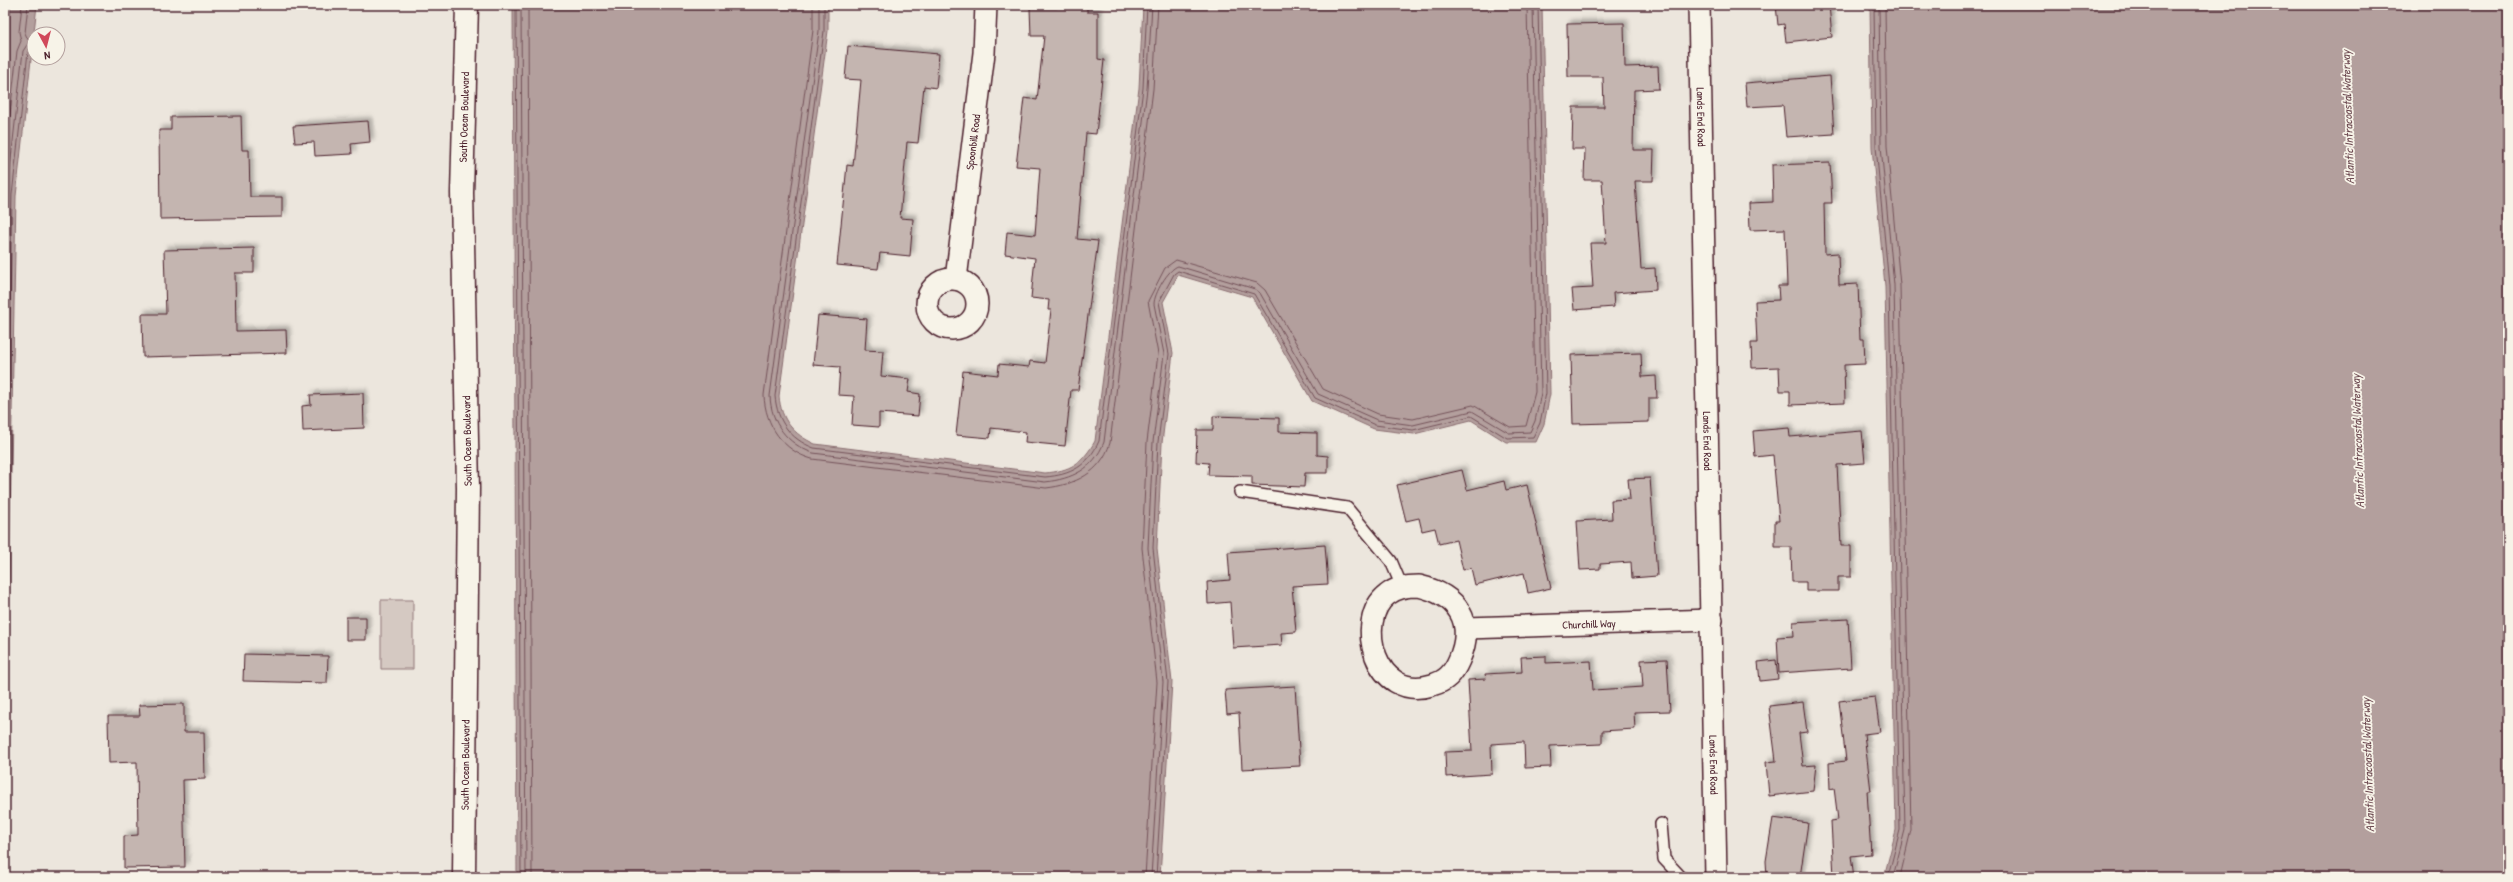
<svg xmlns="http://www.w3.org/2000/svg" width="2513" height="882" font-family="'Patrick Hand',sans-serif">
<defs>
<filter id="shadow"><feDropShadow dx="3.5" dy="-3.5" stdDeviation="2" flood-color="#0004"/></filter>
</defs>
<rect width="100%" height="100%" fill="#ece6dd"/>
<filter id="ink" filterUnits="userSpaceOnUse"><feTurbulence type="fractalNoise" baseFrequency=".025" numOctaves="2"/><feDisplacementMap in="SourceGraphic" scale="8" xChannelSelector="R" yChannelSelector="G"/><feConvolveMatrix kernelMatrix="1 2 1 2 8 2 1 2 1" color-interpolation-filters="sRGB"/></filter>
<g filter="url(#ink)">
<path fill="#d5c9c2" stroke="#907476" d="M381,600H413V669H381Z"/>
<path fill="#b39f9d" stroke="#896c6f" d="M5,5H37L16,196L5,802Z
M513,5H828V31L779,396C781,420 793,434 815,444L1045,473C1070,471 1083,463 1095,441L1139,88L1143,5H1542L1550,394L1544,424L1536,442H1506L1471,420L1414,434L1374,429L1312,401L1252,297L1178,275L1163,302L1173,353L1162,443L1157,548L1172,682L1160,877H517Z
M1870,5H2508V877H1884L1896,830L1885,286L1872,147Z"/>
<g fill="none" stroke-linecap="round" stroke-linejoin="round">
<path stroke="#745259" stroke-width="1" d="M516,5L521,877
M521,5L526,877
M528,5L532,877
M813,5V30L764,395C765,425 783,451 812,459L1046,488C1074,485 1101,473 1110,443L1153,89L1158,5
M819,5V31L770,396C771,423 787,444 813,453L1045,482C1072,479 1094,469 1104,442L1147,89L1152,5
M824,5V31L775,396C777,421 790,439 814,448L1045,477C1071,475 1088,466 1099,441L1143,88L1147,5
M1874,5L1876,146L1889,286L1900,830L1888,877
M1879,5L1881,146L1894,285L1905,830L1893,877
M1885,5L1887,146L1900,285L1911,830L1900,877
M5,161L17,51L21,41L19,32L22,5
M5,320L7,195L23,51L29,42L25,33L28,5
M5,588L12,195L28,52L34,48
M1145,877L1157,682L1142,548L1147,442L1158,354L1148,301L1165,268L1176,260L1257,283L1265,290L1323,389L1378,414L1413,419L1473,405L1510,427L1526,426L1535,392L1527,5
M1151,877L1163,682L1148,548L1153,442L1164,354L1154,304C1154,294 1168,269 1178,266L1255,289L1260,293L1318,394L1377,420L1413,425L1472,411L1509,433L1530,432L1535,421L1541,393L1533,5
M1156,877L1168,682L1153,548L1158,442L1169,354L1159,302L1174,274L1178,271L1254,294L1315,398L1375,425L1413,430L1471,416L1507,438L1533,437L1540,423L1546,393L1538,5"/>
</g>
<path fill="#c4b5b0" stroke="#4a1f2b" filter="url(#shadow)" d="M1057,5H1087V12H1098V59L1104,60L1096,134L1086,133L1077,239L1098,241L1078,390H1071L1065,446L1025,442L1026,432L991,428L990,438L956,435L963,371L998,375L999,364L1029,367L1030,361L1045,363L1051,310H1048L1049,300L1031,298L1035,258L1005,254L1007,232L1035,235L1040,168L1016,166L1024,98L1037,100L1044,36H1031L1030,8H1057Z
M1776,5H1829L1832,37L1786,42L1784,24L1778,25Z
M1624,23L1625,67L1658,66L1659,89L1634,90L1633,150H1654L1653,181H1635L1641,269L1655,268L1656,290L1613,293L1614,307L1574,310L1572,289L1593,288L1590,243H1606L1602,180H1584L1585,149H1572L1573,107H1604L1603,77H1568L1567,24Z
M848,46L939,54L936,88L924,86L918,143L907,142L900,218L913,219L910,256L880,253L878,269L837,265L847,165L853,166L861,80L845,79Z
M1830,76L1834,134L1786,137L1783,105L1747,107L1745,83Z
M241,116L242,150H249L250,197H282V217L160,219L159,130H171V117Z
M368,121L370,142L351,144L352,154L315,156L314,142L295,143L293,126Z
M1830,163L1832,203H1824L1825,254L1838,253L1839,285L1858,284L1860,339H1864L1865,364L1844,365L1845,403L1790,405V391H1780L1779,367L1752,368L1751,343H1757L1755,301L1779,300L1778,286H1787L1785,229L1750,230L1749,203L1773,202L1772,165Z
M254,248V273H235L236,331L286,330L287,353L143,357L142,314H166L164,250Z
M818,315L867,319L865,350L883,351L881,376L910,379L908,392L920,394L918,416L879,413V427L852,425L854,396L838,395L840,367L813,365Z
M1641,353L1642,377L1656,376L1657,398H1649V422L1573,424L1571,355Z
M363,393L364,428L303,431L302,406L311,405L310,395Z
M1213,416L1279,418V432L1317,433V455L1328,456V473H1305L1304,487L1252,485V476L1208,475L1209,463L1196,462L1197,430H1213Z
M1789,428L1790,437L1862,431L1865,463L1837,465L1841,546H1851V577H1838V591H1806V582H1792L1791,547H1775V521H1779L1773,455L1755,457L1753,431Z
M1462,470L1467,490L1504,481L1506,490L1527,485L1551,588L1528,593L1524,573L1475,585L1471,568L1463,570L1456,540L1439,544L1435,528L1422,531L1419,518L1406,521L1397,485Z
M1650,478L1657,576L1632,578L1631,562L1600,564V569L1580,570L1577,521L1612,519L1611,500L1630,499L1628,479Z
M1325,545L1328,584L1292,586L1296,632L1281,633L1282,645L1233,648L1230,602L1208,604L1207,582L1230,580L1228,552Z
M346,617H366V640H346Z
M1848,619L1851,668L1779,673L1777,637L1794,636L1793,622Z
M244,654L328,656L327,683L243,681Z
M1546,656V663L1591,661L1593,690L1643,687L1641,660L1667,659L1670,711L1634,712L1635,729L1602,731V744L1550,746L1551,767L1525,768L1524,742L1491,744L1492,774L1446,777L1445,752L1472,751L1468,680L1486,679L1485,674L1522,672L1521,657Z
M1776,660L1778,679L1760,681L1758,662Z
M1295,686L1300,766L1242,769L1239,713L1227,714L1225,690Z
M1875,697L1880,732L1864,734L1871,791H1867L1871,854L1851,856L1854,877H1834L1831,821L1838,820L1834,788L1830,789L1829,763L1846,761L1839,701Z
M1803,702L1807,732L1799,733L1803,766L1816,765L1813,791L1769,796L1766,762L1776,761L1769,706Z
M184,704V732H204L205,779L183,780L185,867L124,868V836L138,835L137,762L109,763L108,716H140L139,705Z
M1773,818L1808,823L1800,877H1767L1766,861Z"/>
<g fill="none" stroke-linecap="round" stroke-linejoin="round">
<defs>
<path id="lane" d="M1240,492L1347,508L1391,561L1402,587
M1661,824L1664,859L1681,877"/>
<g id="street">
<path id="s1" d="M1699,5L1716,877"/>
<circle cx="952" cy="304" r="25"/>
<path id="s2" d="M956,279L984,53L986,5"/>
<path d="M1419,586C1457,595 1476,621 1459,660C1453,674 1446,681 1432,685C1375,703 1354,620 1387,595C1397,587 1407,586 1419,586Z"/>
<path id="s3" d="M1466,628L1712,620"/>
</g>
<g id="secondary">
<path id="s4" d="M464,877L468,488L462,193L467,5"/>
</g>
</defs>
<use href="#lane" stroke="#4a1f2b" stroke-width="14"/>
<use href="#street" stroke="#4a1f2b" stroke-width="24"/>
<use href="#secondary" stroke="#4a1f2b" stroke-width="25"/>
<use href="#lane" stroke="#f7f3e8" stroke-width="11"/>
<use href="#street" stroke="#f7f3e8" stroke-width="21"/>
<use href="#secondary" stroke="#f7f3e8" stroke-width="22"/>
</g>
</g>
<g text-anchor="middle" stroke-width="3.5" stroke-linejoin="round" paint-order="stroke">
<g font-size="11" fill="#4a1f2b" stroke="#f7f3e8">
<text dy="4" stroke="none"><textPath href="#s4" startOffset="760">South Ocean Boulevard</textPath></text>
<text dy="4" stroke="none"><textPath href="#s1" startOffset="112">Lands End Road</textPath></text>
<text dy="4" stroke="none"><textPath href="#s2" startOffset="138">Spoonbill Road</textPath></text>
<text transform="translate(467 441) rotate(-91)" y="4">South Ocean Boulevard</text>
<text dy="4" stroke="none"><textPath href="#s1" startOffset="436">Lands End Road</textPath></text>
<text dy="4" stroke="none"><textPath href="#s3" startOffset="123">Churchill Way</textPath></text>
<text dy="4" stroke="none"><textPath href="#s4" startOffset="112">South Ocean Boulevard</textPath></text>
<text dy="4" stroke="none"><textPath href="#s1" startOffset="760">Lands End Road</textPath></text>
</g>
<g font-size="12" font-style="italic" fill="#6f4c53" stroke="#f7f3e8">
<text transform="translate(2348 117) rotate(-92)" y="4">Atlantic Intracoastal Waterway</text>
<text transform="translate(2358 441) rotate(-92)" y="4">Atlantic Intracoastal Waterway</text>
<text transform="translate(2368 765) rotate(-92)" y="4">Atlantic Intracoastal Waterway</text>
</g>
</g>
<rect width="2513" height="882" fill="none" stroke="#f7f3e8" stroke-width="20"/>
<rect x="10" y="10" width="2493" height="862" fill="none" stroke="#4a1f2b" stroke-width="1.5" filter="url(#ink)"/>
<g transform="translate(46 46) rotate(173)"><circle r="19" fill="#f7f3e8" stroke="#b29e9c"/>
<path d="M0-3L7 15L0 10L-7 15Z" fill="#d1495b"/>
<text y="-6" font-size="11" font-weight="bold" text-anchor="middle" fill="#4a1f2b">N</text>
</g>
</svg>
